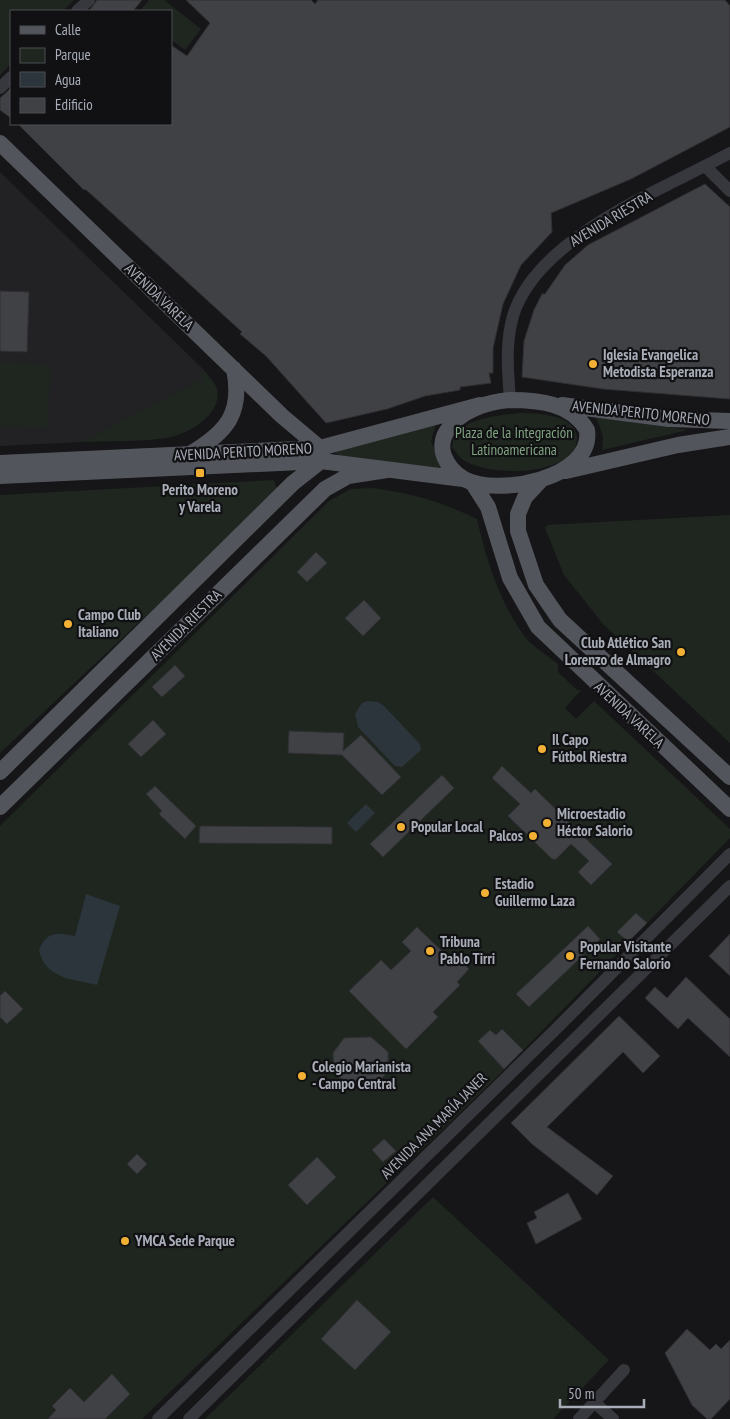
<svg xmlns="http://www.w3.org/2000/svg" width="730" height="1419" font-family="'PT Sans Narrow',sans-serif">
<rect width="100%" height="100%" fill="#161618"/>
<path fill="#222225" d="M0,172L204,370V379L81,442L0,446Z"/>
<path fill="#1e261f" d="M0,0H74L63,11H11V64L0,75Z
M149,0H164L201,29L185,50L171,40V11H140Z
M0,362L50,365L48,428L0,426Z
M204,370C208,376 215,382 217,389C223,415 187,435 166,438C138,442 108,441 81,442L203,379Z
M518,413C536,413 576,414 577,438C577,443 575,449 572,453C551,476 490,475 465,461C459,458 456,452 452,447L454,436C469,417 497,416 518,413Z
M596,417L688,430L602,450L603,436Z
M437,421L431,441L443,469L345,458L335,453L352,445Z
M274,480L278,492L0,753V495Z
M373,488C410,493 443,502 477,519C487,561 499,602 525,637C533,647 548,656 558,664V672L577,690H581L565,708L576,719L594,701L730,829V838L504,1070L142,1419H0V826L329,501L351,489Z
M730,515V743L603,624L564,575L545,528L547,525Z
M433,1197L609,1360L553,1419H205Z"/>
<path fill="#2c353c" d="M367,701L378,702L384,706L420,744L421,750L402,767L395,766L358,727L355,714L362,703Z
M366,804L375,813L356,832L347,823Z
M86,894L120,906L97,985C73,979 45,979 39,950C46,931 58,932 75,936Z"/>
<path fill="#404145" stroke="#303034" d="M142,0L133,11H89L97,0Z
M186,0H311L315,4L318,0H725L730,6V127L631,179L551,213L552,232L521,265L503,304L493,348V373H489L491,383L460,387V390L425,396L387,409L326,423L266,356L240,334L242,332L92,195L85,189L84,190L18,124H171V45L187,56L210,23Z
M11,88V118L0,110V98Z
M705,184L730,207V399L603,389L522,377L524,341L534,310L542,294H545L565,265L588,245Z
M0,291L29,292L27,352L0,351Z
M316,552L327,563L307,582L297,572Z
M364,600L381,618L363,636L345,618Z
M175,665L185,676L162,697L152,687Z
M153,720L166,734L141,757L128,744Z
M289,731L344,733L343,751L361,735L401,777L382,795L342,755L288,753Z
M502,766L531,793L535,789L612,864L591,885L578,872L589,861L571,844L556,859H552L508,816L520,804L492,778Z
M442,775L454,788L383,857L370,844Z
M155,786L196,826L185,839L159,814L162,811L146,794Z
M200,826L332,827V844L199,843Z
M636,913L647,923L628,942L617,932Z
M588,926L600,939L529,1007L516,994Z
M417,927L451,960L455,955L469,969L457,982L460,985L433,1012L438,1017L406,1049L349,991L381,960L391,970L411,951L402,942Z
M730,934V976L709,956Z
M686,977L730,1019V1057L688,1018L678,1029L645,998L655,987L667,998Z
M5,991L23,1009L7,1024L0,1017V996Z
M619,1016L660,1056L643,1073L623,1052L547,1127L613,1176L597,1195L532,1144L511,1123Z
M502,1029L523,1050L504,1069L478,1041L490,1030L496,1035Z
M371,1037L388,1052V1072L376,1084L350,1086L334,1073L333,1053L344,1038Z
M384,1139L396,1151L383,1162L372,1150Z
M137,1154L147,1164L137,1174L127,1164Z
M317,1157L336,1177L307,1205L288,1185Z
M568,1193L582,1219L536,1244L527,1223L537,1218L534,1212Z
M357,1300L391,1332L355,1370L321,1339Z
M687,1329L710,1350L716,1344L721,1349L730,1340V1399L711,1419H707L692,1405L665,1353Z
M112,1374L130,1394L105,1419H48L56,1410L52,1406L70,1388L84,1402Z"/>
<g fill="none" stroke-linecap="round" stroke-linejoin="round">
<path stroke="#37383d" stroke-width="12" d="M77,11L89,0
M0,88L11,77
M705,166L730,191
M510,400C508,372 505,344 513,316C537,237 662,190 730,153
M594,1402L613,1419
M158,1419L558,1027L730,854
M189,1419L730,886
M579,1419L624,1370"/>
<path stroke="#53555c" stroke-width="16" d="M0,143L282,416L320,448
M510,400C539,400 571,403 587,430C594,479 496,497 464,479C455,474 448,466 444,456C441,448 442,438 447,431C460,410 487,402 510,400Z
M562,405L669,419L730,421
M190,454C227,432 243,413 234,369
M0,463L320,448L480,405
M566,471L678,445L730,437
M0,476L321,461L463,479
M541,480L525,497L518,514V531L536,585L560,620L730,777
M472,482L488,507L510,578L538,627L730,809
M0,772L293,483L321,461
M0,807L325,489L348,476L387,470"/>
</g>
<g fill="#f2b134" stroke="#111113" stroke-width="2">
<circle cx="593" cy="364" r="5"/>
<rect x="195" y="468" width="10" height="10" rx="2.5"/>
<circle cx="68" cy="624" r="5"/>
<circle cx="681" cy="652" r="5"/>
<circle cx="542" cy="749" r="5"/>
<circle cx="547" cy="823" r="5"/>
<circle cx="401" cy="827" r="5"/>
<circle cx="533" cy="836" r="5"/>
<circle cx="485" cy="893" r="5"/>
<circle cx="430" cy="951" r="5"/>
<circle cx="570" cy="956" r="5"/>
<circle cx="302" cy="1076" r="5"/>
<circle cx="125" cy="1241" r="5"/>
</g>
<g text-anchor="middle" stroke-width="4.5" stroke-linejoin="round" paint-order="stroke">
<g font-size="15" fill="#a8adb8" stroke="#111113">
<text transform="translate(611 219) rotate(-31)" y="5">AVENIDA RIESTRA</text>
<text transform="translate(159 297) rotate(44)" y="5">AVENIDA VARELA</text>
<text transform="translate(641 413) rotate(6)" y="5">AVENIDA PERITO MORENO</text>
<text transform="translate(243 452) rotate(-3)" y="5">AVENIDA PERITO MORENO</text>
<text transform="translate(186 625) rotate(-45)" y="5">AVENIDA RIESTRA</text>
<text transform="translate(629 715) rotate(43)" y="5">AVENIDA VARELA</text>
<text transform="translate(434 1126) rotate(-45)" y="5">AVENIDA ANA MARÍA JANER</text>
</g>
<g font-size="15" font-weight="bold" fill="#a8adb8" stroke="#111113" text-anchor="start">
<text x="603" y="360">Iglesia Evangelica<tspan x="603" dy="17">Metodista Esperanza</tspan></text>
<text x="200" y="495" text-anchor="middle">Perito Moreno<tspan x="200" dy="17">y Varela</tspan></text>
<text x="78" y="620">Campo Club<tspan x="78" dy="17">Italiano</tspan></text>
<text x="671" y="648" text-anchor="end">Club Atlético San<tspan x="671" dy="17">Lorenzo de Almagro</tspan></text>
<text x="552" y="745">Il Capo<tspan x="552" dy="17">Fútbol Riestra</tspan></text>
<text x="557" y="819">Microestadio<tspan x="557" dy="17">Héctor Salorio</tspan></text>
<text x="411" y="832">Popular Local</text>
<text x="523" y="841" text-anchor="end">Palcos</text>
<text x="495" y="889">Estadio<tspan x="495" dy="17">Guillermo Laza</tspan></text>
<text x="440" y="947">Tribuna<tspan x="440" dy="17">Pablo Tirri</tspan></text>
<text x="580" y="952">Popular Visitante<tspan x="580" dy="17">Fernando Salorio</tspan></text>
<text x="312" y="1072">Colegio Marianista<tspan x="312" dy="17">- Campo Central</tspan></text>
<text x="135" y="1246">YMCA Sede Parque</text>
</g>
<g font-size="15" fill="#7fa381" stroke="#111113">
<text x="514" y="438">Plaza de la Integración<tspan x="514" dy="17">Latinoamericana</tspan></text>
</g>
</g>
<rect x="10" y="10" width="162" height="115" fill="#111113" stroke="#4d4f55"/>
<rect x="20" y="26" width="25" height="8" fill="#53555c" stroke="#4d4f55"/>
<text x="55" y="35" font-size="15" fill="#a8adb8">Calle</text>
<rect x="20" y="48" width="25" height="15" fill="#1e261f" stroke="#4d4f55"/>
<text x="55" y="60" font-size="15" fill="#a8adb8">Parque</text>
<rect x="20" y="72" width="25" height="15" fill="#2c353c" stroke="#4d4f55"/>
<text x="55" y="85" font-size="15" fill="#a8adb8">Agua</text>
<rect x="20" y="98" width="25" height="15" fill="#404145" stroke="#4d4f55"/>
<text x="55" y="110" font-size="15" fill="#a8adb8">Edificio</text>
<path d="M560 1399v8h84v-8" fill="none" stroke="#a8adb8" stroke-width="2.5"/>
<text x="568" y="1399" font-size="15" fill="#a8adb8" stroke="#111113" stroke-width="4" paint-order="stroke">50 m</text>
</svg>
